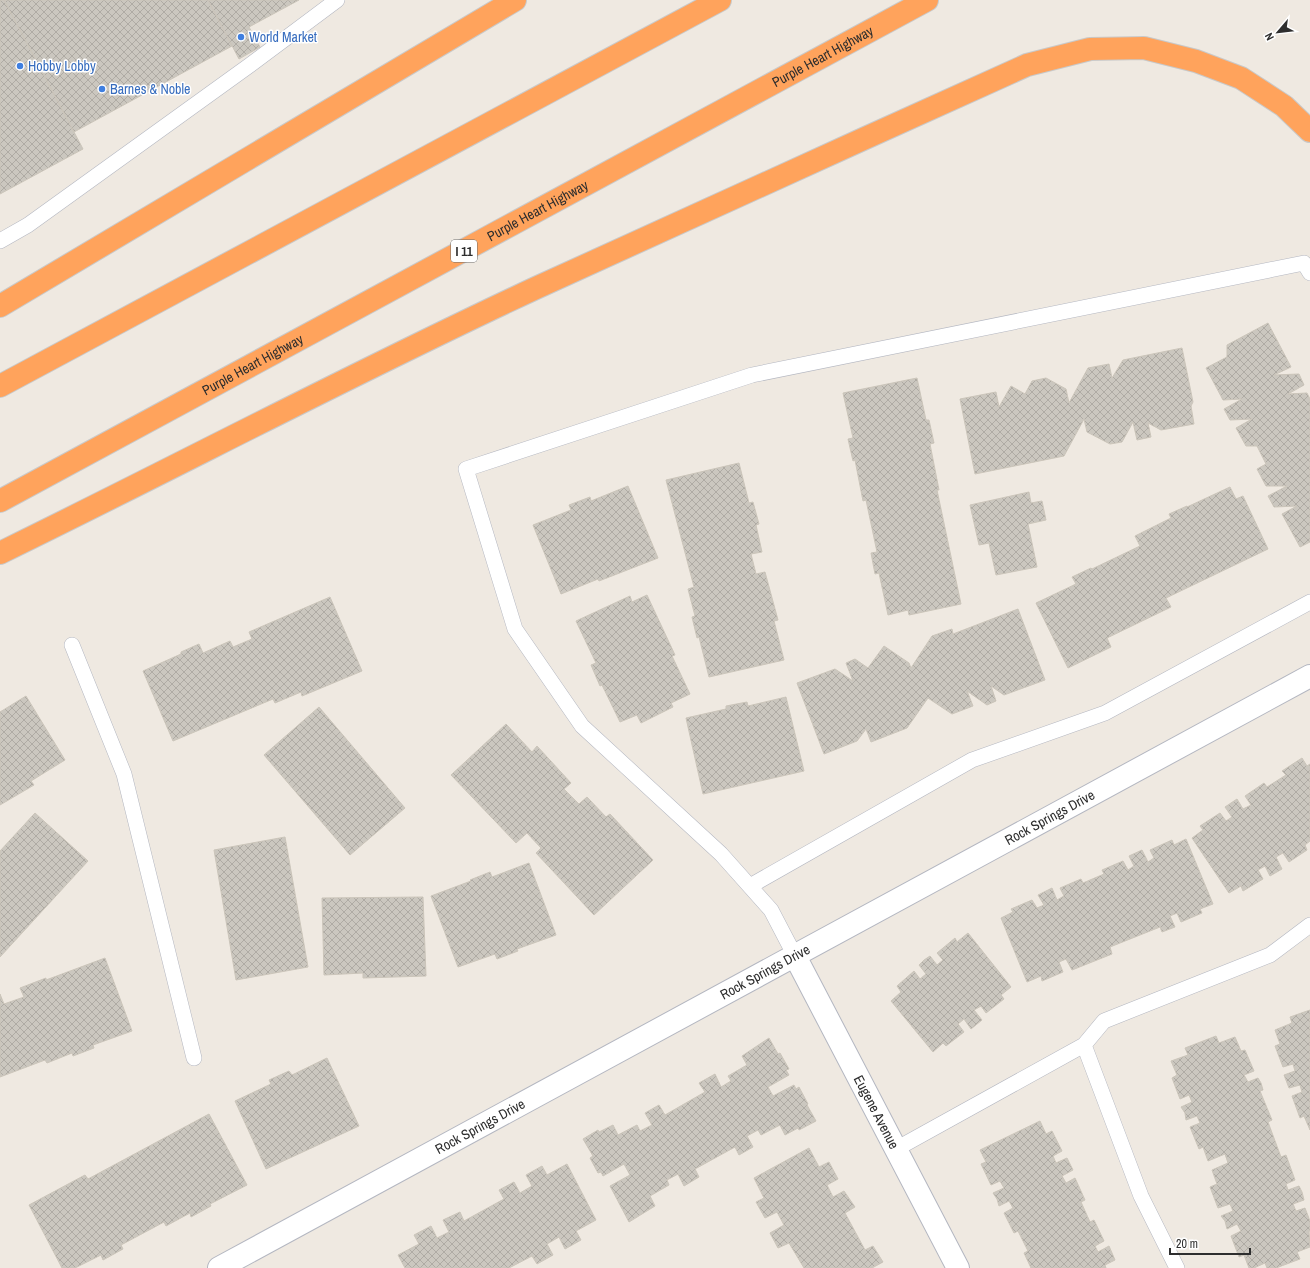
<svg xmlns="http://www.w3.org/2000/svg" width="1310" height="1268" font-family="'Archivo Narrow',sans-serif">
<defs>
<pattern id="building-cross-hatch" width="8" height="8" patternUnits="userSpaceOnUse"><rect width="8" height="8" fill="#cbc7bf"/><path d="M0 0l8 8M0 8l8-8" fill="none" stroke="#afaba4"/></pattern>
</defs>
<rect width="100%" height="100%" fill="#efe9e1"/>
<path fill="url(#building-cross-hatch)" stroke="#cbc5ba" d="M0,0H4L83,149L0,194Z
M4,0H208L232,46L74,132Z
M208,0H299L249,27L260,47L239,59Z
M1268,323L1291,367L1274,375L1299,374L1304,385L1288,394L1307,393L1310,399V542L1300,547L1282,514L1297,506L1274,507L1268,496L1287,486H1266L1257,469L1266,464L1257,446H1246L1236,428L1252,419L1230,420L1224,409L1242,399L1223,400L1206,368L1227,357V345Z
M1182,348L1193,402L1191,406L1194,424L1161,430L1148,423L1151,437L1137,440L1133,422L1122,442L1110,444L1087,432L1084,419L1064,456L975,474L960,399L996,392L999,407L1011,386L1025,394L1032,381L1046,378L1066,389L1069,403L1088,368L1109,364L1112,378L1123,360Z
M917,378L926,420H929L934,443L930,444L939,490H937L961,604L909,615L908,610L888,615L879,573L875,574L871,553L877,552L866,500L863,501L855,460L853,461L848,439L853,438L843,393Z
M739,463L749,503L753,502L759,524L756,525L762,552L751,554L756,574L765,572L778,620L774,621L784,660L709,677L699,637L697,638L692,617L695,616L688,589L694,587L666,480Z
M628,486L658,558L599,581L598,579L561,594L533,525L571,510L569,505L590,497L591,501Z
M1230,487L1236,499L1243,496L1268,549L1166,598L1171,607L1107,638L1111,647L1068,668L1036,603L1076,584L1072,577L1091,568L1092,569L1140,546L1135,536L1171,518L1169,514L1187,506V507Z
M1029,492L1031,503L1042,501L1046,520L1028,524L1037,567L996,575L989,543L979,545L970,505Z
M647,595L675,655L672,656L690,694L671,703L673,707L641,723L637,715L620,722L602,685L600,686L591,665L596,663L576,621L630,596L632,602Z
M330,597L362,671L302,696L301,692L275,703L273,699L173,741L143,671L181,654V652L199,644L203,653L230,641L233,647L252,639L249,632Z
M1018,609L1045,680L1004,695L991,686L996,701L987,705L967,691L973,706L952,714L928,698L907,728L871,742L866,729L857,741L824,754L797,683L835,669L853,681L846,663L855,659L868,668L884,646L909,663L911,668L932,636L952,629L953,634Z
M26,696L65,760L31,781L34,785L0,805V712Z
M786,697L804,771L703,794L686,718L726,709V706L747,702L748,706Z
M319,707L405,808L350,855L264,755Z
M506,724L532,752L537,746L571,783L564,789L579,804L587,797L606,817L610,814L653,860L594,915L536,853L541,848L527,833L516,843L451,775Z
M1302,758L1307,766L1310,764V841L1305,845L1307,850L1289,862L1283,853L1276,857L1282,869L1270,876L1265,866L1258,870L1263,879L1243,891L1241,886L1229,893L1192,838L1203,830L1200,826L1220,813L1226,821L1232,817L1225,807L1237,799L1243,809L1251,805L1245,796L1264,783L1267,787L1286,775L1282,771Z
M35,813L88,861L0,957V851Z
M285,837L308,967L236,980L214,850Z
M1186,839L1213,904L1200,909L1202,913L1181,922L1177,913L1170,916L1175,927L1162,932L1160,927L1110,947L1112,954L1072,970L1066,959L1059,962L1063,972L1042,981L1041,976L1027,982L1001,918L1013,912L1011,909L1032,900L1037,908L1044,905L1038,895L1052,888L1057,900L1064,896L1060,888L1081,879L1083,883L1104,874L1102,870L1123,861L1128,870L1134,866L1129,856L1142,850L1148,862L1154,858L1150,850L1172,840L1174,845Z
M529,863L556,935L517,949L518,951L497,959L495,954L458,967L431,896L471,881L470,880L490,872L492,877Z
M423,897L426,976L363,978V973L324,975L322,898Z
M968,933L1011,987L1001,995L1004,999L986,1013L981,1006L974,1010L982,1020L971,1029L964,1019L958,1024L964,1032L946,1046L943,1043L933,1052L891,1001L901,992L897,986L914,971L920,979L926,974L919,965L924,960L930,956L937,965L943,960L937,953L955,938L957,942Z
M105,958L132,1031L93,1045L94,1048L73,1056L72,1053L47,1063L45,1060L0,1077V994L4,1004L24,997L20,988L46,978V980Z
M1310,1010V1130L1304,1116L1300,1118L1292,1096L1302,1092L1300,1085L1289,1088L1284,1075L1295,1071L1293,1064L1283,1067L1275,1046L1280,1044L1275,1030L1292,1023L1290,1017Z
M1216,1036L1219,1043L1235,1037L1241,1051L1245,1050L1254,1071L1244,1075L1248,1082L1258,1078L1261,1083L1263,1090L1260,1091L1272,1120L1268,1122L1281,1157L1286,1155L1295,1180L1286,1184L1288,1190L1299,1186L1302,1192L1304,1200L1293,1204L1296,1211L1305,1208L1310,1221V1231H1309L1310,1247L1297,1252L1300,1259L1276,1268H1267L1265,1263L1254,1268H1249L1244,1255L1239,1257L1231,1236L1241,1231L1237,1224L1227,1229L1225,1221L1221,1216L1233,1211L1230,1204L1218,1208L1210,1187L1217,1184L1212,1170L1228,1163L1225,1154L1208,1161L1203,1147L1199,1149L1190,1127L1200,1123L1197,1116L1186,1120L1185,1113L1181,1107L1192,1102L1189,1095L1180,1099L1172,1078L1177,1075L1171,1061L1188,1055L1185,1048Z
M769,1038L778,1054L780,1053L789,1069L786,1070L789,1075L768,1087L773,1096L794,1085L796,1089L799,1087L808,1104L807,1105L816,1121L799,1130L798,1128L785,1135L780,1125L761,1135L758,1130L747,1136L753,1147L739,1155L735,1147L695,1169L699,1177L684,1186L678,1174L667,1180L669,1185L650,1196L655,1206L629,1222L610,1186L630,1175L624,1164L603,1176L601,1172L598,1173L590,1158L593,1156L583,1139L598,1130L599,1132L613,1125L618,1135L637,1125L640,1131L652,1125L645,1113L659,1105L665,1115L705,1092L699,1083L715,1074L721,1087L731,1081L728,1076L747,1065L742,1056Z
M327,1058L359,1126L266,1169L235,1101L271,1084L269,1080L289,1071L292,1075Z
M209,1114L247,1185L210,1204L211,1206L191,1217L190,1213L166,1226L164,1222L121,1245L123,1249L103,1260L101,1255L75,1268H62L29,1205L85,1175L88,1179Z
M1040,1121L1046,1134L1052,1131L1062,1151L1053,1156L1056,1163L1067,1158L1073,1170L1062,1176L1066,1183L1075,1178L1085,1200L1081,1202L1090,1222L1094,1220L1104,1241L1095,1246L1098,1252L1109,1246L1115,1260L1105,1265L1106,1268H1031L1024,1253L1028,1251L1018,1231L1014,1233L1004,1213L1013,1208L1009,1201L999,1206L997,1199L993,1193L1004,1188L1000,1181L991,1185L981,1164L986,1162L980,1150Z
M809,1148L819,1167L829,1162L838,1179L827,1185L833,1197L844,1191L855,1207L845,1213L865,1250L873,1246L883,1262L872,1268H804L789,1243L778,1248L770,1233L784,1225L777,1212L765,1218L756,1202L764,1198L754,1178Z
M567,1164L596,1220L576,1231L581,1240L565,1249L559,1237L547,1244L553,1255L537,1264L532,1256L509,1268H405L398,1255L419,1244L414,1235L431,1226L437,1238L449,1232L443,1220L460,1212L464,1221L504,1199L499,1190L514,1182L520,1193L532,1186L526,1175L542,1166L547,1175Z"/>
<g fill="none" stroke-linecap="round" stroke-linejoin="round">
<defs>
<path id="service" d="M0,241L28,225L250,65L337,0
M72,645L124,774L194,1058
M750,886L972,760L1105,713L1310,602
M795,956L771,910L721,854L582,726L515,629L466,469L752,375L1304,263L1310,273
M1084,1045L1104,1021L1270,955L1310,925
M896,1149L1084,1045L1141,1196L1177,1268"/>
<g id="tertiary">
<path id="s1" d="M795,956L958,1268"/>
</g>
<g id="secondary">
<path id="s2" d="M219,1268L1310,676"/>
</g>
<g id="motorway">
<path d="M0,306L515,0"/>
<path d="M0,386L720,0"/>
<path id="s3" d="M0,501L927,0"/>
<path d="M0,553C180,465 357,371 538,287C700,212 864,139 1027,65L1090,49L1144,48L1196,61L1241,78L1284,106L1310,131"/>
</g>
</defs>
<use href="#service" stroke="#b4b7c1" stroke-width="16"/>
<use href="#tertiary" stroke="#b4b7c1" stroke-width="24"/>
<use href="#secondary" stroke="#b4b7c1" stroke-width="24"/>
<use href="#motorway" stroke="#c9c9c9" stroke-width="24"/>
<use href="#service" stroke="#fff" stroke-width="15"/>
<use href="#tertiary" stroke="#fff" stroke-width="22"/>
<use href="#secondary" stroke="#fff" stroke-width="22"/>
<use href="#motorway" stroke="#ffa35c" stroke-width="22"/>
</g>
<g fill="#3f7fe0" stroke="#fff" stroke-width="1.5">
<circle cx="241" cy="37" r="4"/>
<circle cx="20" cy="66" r="4"/>
<circle cx="102" cy="89" r="4"/>
</g>
<g text-anchor="middle" stroke-width="3" stroke-linejoin="round" paint-order="stroke">
<rect fill="#fff" stroke="#6d6d6d" stroke-width="1" x="451" y="240" width="26" height="22" rx="3"/>
<g font-size="13" font-weight="bold" fill="#2e2e2e">
<text x="464" y="256">I 11</text>
</g>
<g font-size="14" fill="#366cbe" stroke="#fff" text-anchor="start">
<text x="249" y="42">World Market</text>
<text x="28" y="71">Hobby Lobby</text>
<text x="110" y="94">Barnes &amp; Noble</text>
</g>
<g font-size="14" fill="#2e2e2e" stroke="#fff">
<text dy="5" stroke="none"><textPath href="#s3" startOffset="935">Purple Heart Highway</textPath></text>
<text dy="5" stroke="none"><textPath href="#s3" startOffset="611">Purple Heart Highway</textPath></text>
<text dy="5" stroke="none"><textPath href="#s3" startOffset="287">Purple Heart Highway</textPath></text>
<text dy="5" stroke="none"><textPath href="#s2" startOffset="945">Rock Springs Drive</textPath></text>
<text dy="5" stroke="none"><textPath href="#s2" startOffset="621">Rock Springs Drive</textPath></text>
<text dy="5" stroke="none"><textPath href="#s1" startOffset="176">Eugene Avenue</textPath></text>
<text dy="5" stroke="none"><textPath href="#s2" startOffset="297">Rock Springs Drive</textPath></text>
</g>
</g>
<g transform="translate(1278 32) rotate(242)" stroke="#ffffff" stroke-width="3" paint-order="stroke">
<path d="M0-3L7 15L0 10L-7 15Z" fill="#2e2e2e"/>
<text y="-6" font-size="11" font-weight="bold" text-anchor="middle" fill="#2e2e2e">N</text>
</g>
<path d="M1170 1248v6h80v-6" fill="none" stroke="#2e2e2e" stroke-width="2"/>
<text x="1176" y="1248" font-size="12" fill="#2e2e2e" stroke="#ffffff" stroke-width="3" paint-order="stroke">20 m</text>
</svg>
